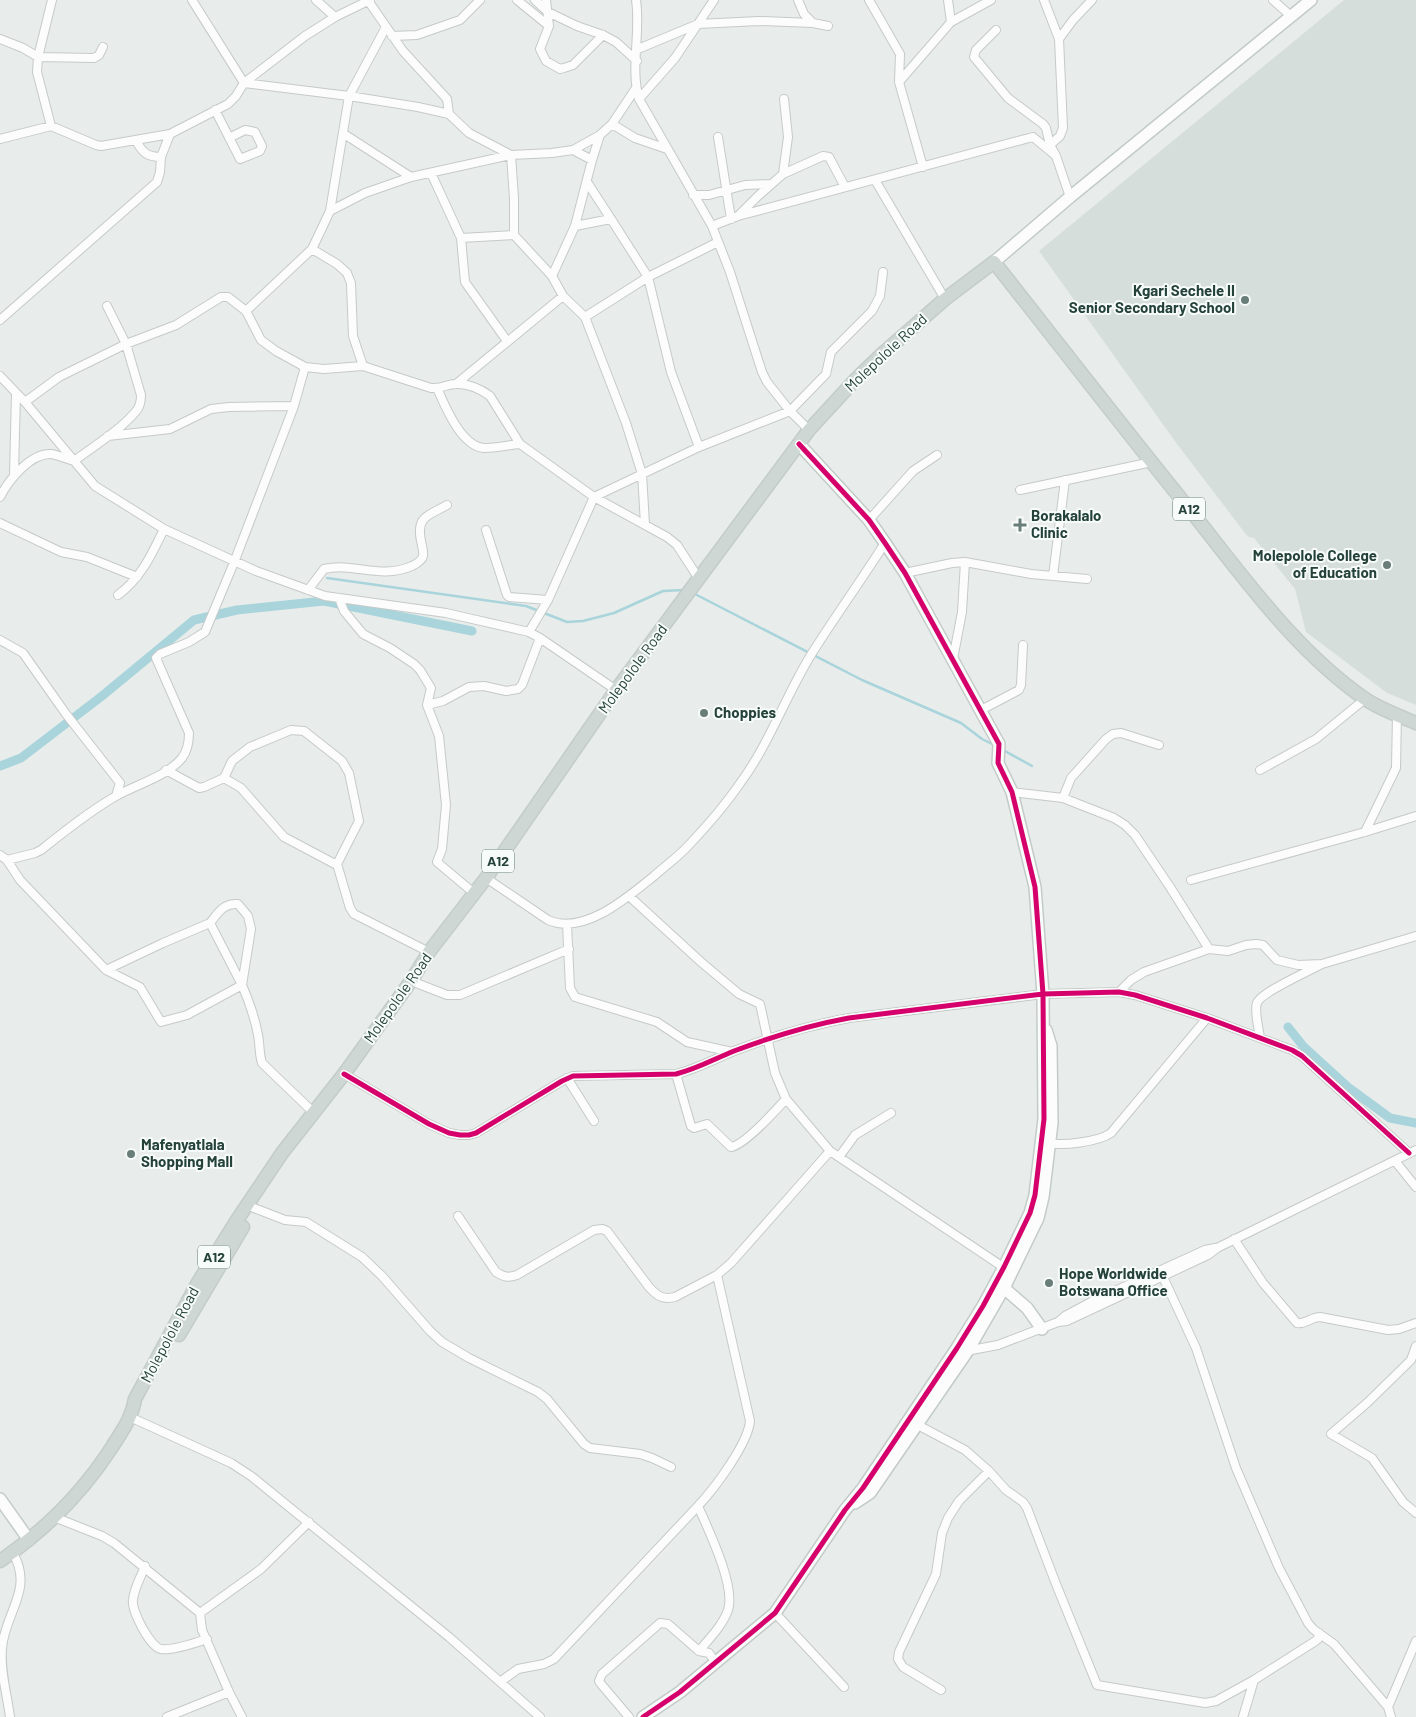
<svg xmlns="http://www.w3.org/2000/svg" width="1416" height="1717" viewBox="0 0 1416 1717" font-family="Barlow,sans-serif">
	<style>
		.built { fill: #d6dedb }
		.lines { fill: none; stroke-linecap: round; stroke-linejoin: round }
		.stream { stroke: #a9d4db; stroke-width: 2.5 }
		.canal { stroke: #a9d4db; stroke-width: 9 }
		.street-casing { stroke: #c5cac8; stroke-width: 10 }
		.secondary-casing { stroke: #c3cbc8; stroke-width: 14 }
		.primary-casing { stroke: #c3ccc9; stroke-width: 15 }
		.street { stroke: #fcfcfc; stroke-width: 8 }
		.secondary { stroke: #fcfcfc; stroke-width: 11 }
		.primary { stroke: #cfd7d5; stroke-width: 12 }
		.cycleway-casing { stroke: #f7fbf9; stroke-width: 8 }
		.cycleway { stroke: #d6006c; stroke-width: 5 }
		.poi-dot { fill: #697e78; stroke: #f7fbf9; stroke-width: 2 }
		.labels { text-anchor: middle; stroke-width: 4; stroke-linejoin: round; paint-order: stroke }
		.shield { fill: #f7fbf9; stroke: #637a73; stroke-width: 1 }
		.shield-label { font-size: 14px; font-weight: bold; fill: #24423a }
		.poi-label { font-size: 15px; font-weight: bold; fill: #24423a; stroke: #f7fbf9; text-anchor: start }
		.street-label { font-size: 15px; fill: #24423a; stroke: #f7fbf9 }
	</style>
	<rect width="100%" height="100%" fill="#e8edeb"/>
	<!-- built -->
	<path class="built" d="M1344 0H1416V705L1387 693 1306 632 1295 589 1254 538 1248 537 1177 444 1039 251Z"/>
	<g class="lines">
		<!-- stream -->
		<path class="stream" d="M327 578 526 606 567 622 583 621 614 613 663 591 684 590
			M693 593 862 680 961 723 982 739 996 746
			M1003 750 1032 766"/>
		<!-- canal -->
		<path class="canal" d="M0 766 21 758 102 696 194 620 237 610 324 601 472 631
			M1288 1027 1303 1046 1349 1088 1390 1118 1416 1123"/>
		<!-- street casing -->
		<g class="street-casing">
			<path id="street" d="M192 0 244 83
				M316 0 335 17
				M517 0 549 26
				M535 0 548 12 577 26 603 35 616 42 637 61
				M546 0 549 26 540 49 546 61 560 69 564 68 573 65 603 35
				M636 0C641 32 630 68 639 99L712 226 730 272 762 372 767 382 790 411 809 430
				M798 0 804 14 813 23
				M869 0 900 54 899 82 923 167
				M948 0 951 22
				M1044 0 1059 39 1063 128 1060 136 1050 145 1056 156 1070 197
				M1273 0 1292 17
				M369 2 403 51 447 99 449 114 469 133 511 155 552 153 573 150 600 135 612 124 636 88
				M996 30 976 50 974 57 1008 98 1043 124 1046 128 1050 145
				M392 36 417 35 460 20 480 0
				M0 39 23 48 38 57 94 58 99 55 103 47
				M1059 39 1073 20 1092 0
				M638 49 698 24 759 21 813 23 828 26
				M899 82 951 22 991 0
				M244 83 349 96 418 107 449 114
				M639 99 675 58 714 0
				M215 110 239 157 240 159 260 151 262 146 255 132 245 130 229 138
				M612 124 635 138 667 149
				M51 126 37 72 38 57 52 0
				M344 134 411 177
				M718 137 731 219
				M0 139 51 126 96 145 101 146 170 134
				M136 140C142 153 148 157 161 157
				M573 150 592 160
				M431 173 461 238 514 235
				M783 174 788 137 784 99
				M875 180 945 299
				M587 182 611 219
				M693 195H709L745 185 771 184
				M330 211 365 193 411 177 511 155 514 198V235L552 276 563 296 585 317 626 423 642 474 645 524
				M738 216 1029 138 1033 137 1056 156
				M575 226 611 219 648 277 671 372 699 447
				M712 226 738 216 758 196 783 174 823 156 829 157 845 187
				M461 238 465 282 507 341
				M312 249 337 264 347 273 351 283 353 336 363 366
				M552 276 575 226 592 160 600 135
				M246 311 312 249 330 211 349 96 386 27
				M585 317 648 277 718 242
				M0 320 157 182 160 172 161 157 170 134 228 104 236 96 244 83 305 36 335 17 370 0
				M0 376 25 402 95 486 164 529 256 571 325 596 446 613 529 632 540 638 616 690
				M456 384 563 296
				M437 388C445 406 461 446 484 448 496 448 508 445 520 444
				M25 402 59 377 126 344 176 325 221 297H228L246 311 261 340 276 351 305 367 324 369 363 366 431 388C441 389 447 384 456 384 467 383 481 389 490 396L520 444 594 497 667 537 677 545 699 579
				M108 436 170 429 211 409 229 407 294 406
				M14 475 16 393
				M1020 490 1152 462
				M0 497C8 481 30 453 51 454 58 455 67 459 74 461 94 446 121 430 137 410 140 406 141 401 141 395L126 344 107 306
				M869 520 913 471 937 455
				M0 523 61 552 87 557 137 577
				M486 530 507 595 509 597 548 600
				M905 573 952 563 965 562 1031 574 1087 579
				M1053 576 1065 480
				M308 590 324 569C355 562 379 580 412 566 416 564 422 561 423 556 424 552 422 546 421 541 416 516 428 516 447 505
				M118 595C141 578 152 554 164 529
				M339 598 344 611 363 634 390 648 414 664 420 670 431 688 427 705 439 736 446 805 442 849 437 862 475 894
				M529 632 548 600 594 497 699 447 790 411 826 374 831 352 872 311 880 296 883 272
				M0 640 23 653 66 714 120 783 116 796
				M953 659 962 612 965 562
				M427 705 443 701 469 687 484 686 506 691 518 689 522 685 540 638
				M981 710 1019 690 1021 685 1023 645
				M166 770 199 788 204 787 224 778 241 788 284 837 335 864H337L350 908 354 914 429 952
				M1260 770 1316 739 1365 699
				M224 778 232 761 250 747 291 730 304 731 342 761 349 773 359 821 337 864
				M1012 792 1063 798 1114 818 1125 825 1135 835 1170 887 1209 949
				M1063 798 1071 778 1106 739 1113 734 1121 733 1159 745
				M1365 832 1396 768 1397 715
				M0 855 7 860 20 880 106 970 140 987 161 1022 187 1015 242 985 251 929 248 916 238 904C223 903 218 913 210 923L242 985C249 1001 255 1019 258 1035 260 1045 259 1054 262 1063L314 1113
				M7 860 35 853 41 850C65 831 90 811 116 796 137 784 166 777 182 758 188 750 189 742 189 733L156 658 160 654 189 642 205 632 235 560 294 406 305 367
				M486 878 548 920C584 936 628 897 654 876 665 866 678 857 688 846 706 827 726 804 741 782 771 741 787 692 814 650 837 614 862 579 885 543
				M1191 880 1365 832 1416 816
				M629 896 701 962 739 994 760 1004 775 1073 786 1099 830 1151 1006 1269
				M567 924 570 988 575 997 657 1022 687 1042 732 1052
				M106 970 163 943 210 923
				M411 981 447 995H460L569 949
				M1119 992 1131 980 1144 972 1209 949 1228 951 1246 945 1256 944 1263 945 1277 960 1298 965 1322 964 1416 936
				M1260 1038C1259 1030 1254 1011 1257 1003 1260 993 1309 971 1320 965
				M344 1074 429 1124 449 1133 460 1135H469L476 1133 562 1081 573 1076 676 1074C697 1069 714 1059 734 1051 771 1037 810 1025 849 1018L1043 994 1119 992 1135 995 1207 1018 1292 1050 1302 1056 1409 1153
				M676 1074 691 1126 694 1128 707 1124 731 1147C745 1145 776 1110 786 1099
				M567 1078 594 1121
				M1047 1143C1063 1146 1098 1142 1111 1133L1207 1018
				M839 1157 855 1135 891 1113
				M1395 1161 1416 1187
				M254 1208 285 1220 306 1222 362 1257 382 1276 430 1331 442 1342 469 1358 538 1392 547 1399 584 1444 590 1448 640 1454 652 1458 671 1467
				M458 1216 496 1272C504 1277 508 1278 517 1275L594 1230 602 1229 607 1231 649 1287C657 1296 663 1300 675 1297L717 1275 731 1263 830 1151
				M1234 1239 1263 1283 1297 1323C1305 1325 1311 1317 1320 1317L1388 1330 1399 1329 1416 1323
				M1163 1277 1196 1348 1236 1468 1279 1568 1308 1623 1313 1629 1334 1644 1388 1707 1391 1717
				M1058 1322 1065 1316 1093 1301 1205 1250 1215 1248
				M1416 1346 1411 1360 1367 1403 1331 1434 1372 1458 1403 1502 1416 1513
				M966 1351 998 1345 1058 1322 1067 1321 1208 1255 1217 1248 1416 1150
				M130 1417 231 1463 251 1476 449 1637 540 1717
				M914 1423 965 1450 989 1471 959 1501 948 1518 942 1533 936 1574 899 1652 898 1659 903 1667 941 1690
				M989 1471 1006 1490 1023 1502 1027 1508 1056 1584 1097 1685 1205 1703 1216 1701 1254 1680
				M54 1517 102 1536 114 1543 200 1613 202 1630 229 1692 242 1717
				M145 1566C141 1577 134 1588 133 1600 131 1610 150 1647 161 1649 172 1651 195 1643 207 1639
				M200 1613 261 1569 309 1522
				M775 1613 844 1687
				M716 1663 709 1653 699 1651C709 1639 723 1625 728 1610 736 1586 708 1529 698 1506 714 1489 748 1444 750 1421L717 1275
				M500 1682 518 1669 544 1664 554 1659 698 1506
				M1388 1707 1416 1641
				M10 1717C7 1694 0 1671 2 1648 5 1612 34 1590 13 1553
				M167 1717 229 1692
				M629 1717 601 1684 599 1681 602 1674 660 1623 668 1624 699 1651
				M1243 1717 1254 1680 1314 1642 1318 1639 1319 1633"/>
		</g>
		<!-- secondary casing -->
		<g class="secondary-casing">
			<path id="secondary" d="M994 262 1070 197 1311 0
				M1004 1288 1027 1308 1042 1329
				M0 1499 29 1540
				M855 1503 870 1493 967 1352 1004 1288 1038 1218 1043 1197 1052 1123 1051 1046 1046 1030
				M643 1717 680 1692 775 1613 845 1510 863 1488 957 1348 983 1306 1004 1267 1030 1213 1035 1195 1044 1119 1043 994 1035 887 1012 792 998 763 999 744 905 573 885 543 869 520 799 444"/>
		</g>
		<!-- primary casing -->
		<g class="primary-casing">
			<path id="primary" d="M179 1335 243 1227
				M0 1561C44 1531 83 1492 112 1447 122 1431 132 1418 135 1399L197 1284 237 1220 282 1153 344 1074 411 981 429 952 486 878 616 690 809 430 855 380 881 355 945 299 994 262C1058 343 1121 425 1186 505 1241 573 1292 648 1365 699 1380 709 1399 716 1416 723"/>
		</g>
		<!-- street -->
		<use href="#street" class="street"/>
		<!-- secondary -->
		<use href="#secondary" class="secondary"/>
		<!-- primary -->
		<use href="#primary" class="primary"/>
		<!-- cycleway casing -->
		<g class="cycleway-casing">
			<path id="cycleway" d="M344 1074 429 1124 449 1133 460 1135H469L476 1133 562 1081 573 1076 676 1074C697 1069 714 1059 734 1051 771 1037 810 1025 849 1018L1043 994 1119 992 1135 995 1207 1018 1292 1050 1302 1056 1409 1153
				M643 1717 680 1692 775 1613 845 1510 863 1488 957 1348 983 1306 1004 1267 1030 1213 1035 1195 1044 1119 1043 994 1035 887 1012 792 998 763 999 744 905 573 885 543 869 520 799 444"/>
		</g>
		<!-- cycleway -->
		<use href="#cycleway" class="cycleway"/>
	</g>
	<!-- markers -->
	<g class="poi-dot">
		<circle cx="1245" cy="300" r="5"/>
		<path d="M1017.5 517.5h5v5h5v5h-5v5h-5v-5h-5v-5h5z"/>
		<circle cx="1387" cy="565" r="5"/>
		<circle cx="704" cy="713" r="5"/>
		<circle cx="131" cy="1154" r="5"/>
		<circle cx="1049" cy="1283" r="5"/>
	</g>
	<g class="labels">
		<!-- shield labels -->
		<g class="shield">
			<rect x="1173" y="497.5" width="32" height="23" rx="4"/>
			<rect x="482" y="849.5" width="32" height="23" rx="4"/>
			<rect x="198" y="1245.5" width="32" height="23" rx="4"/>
		</g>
		<g class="shield-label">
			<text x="1189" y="514">A12</text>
			<text x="498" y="866">A12</text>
			<text x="214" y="1262">A12</text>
		</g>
		<!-- poi labels -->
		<g class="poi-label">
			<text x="1235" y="296" text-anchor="end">Kgari Sechele II<tspan x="1235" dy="17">Senior Secondary School</tspan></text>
			<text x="1031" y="521">Borakalalo<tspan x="1031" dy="17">Clinic</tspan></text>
			<text x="1377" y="561" text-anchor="end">Molepolole College<tspan x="1377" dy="17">of Education</tspan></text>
			<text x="714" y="718">Choppies</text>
			<text x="141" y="1150">Mafenyatlala<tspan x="141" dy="17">Shopping Mall</tspan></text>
			<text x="1059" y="1279">Hope Worldwide<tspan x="1059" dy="17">Botswana Office</tspan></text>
		</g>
		<!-- street labels -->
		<g class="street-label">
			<text transform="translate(886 353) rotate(-43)" y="5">Molepolole Road</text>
			<text transform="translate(633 669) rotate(-54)" y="5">Molepolole Road</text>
			<text transform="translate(398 998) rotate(-55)" y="5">Molepolole Road</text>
			<text transform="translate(170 1335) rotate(-62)" y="5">Molepolole Road</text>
		</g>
	</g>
</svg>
